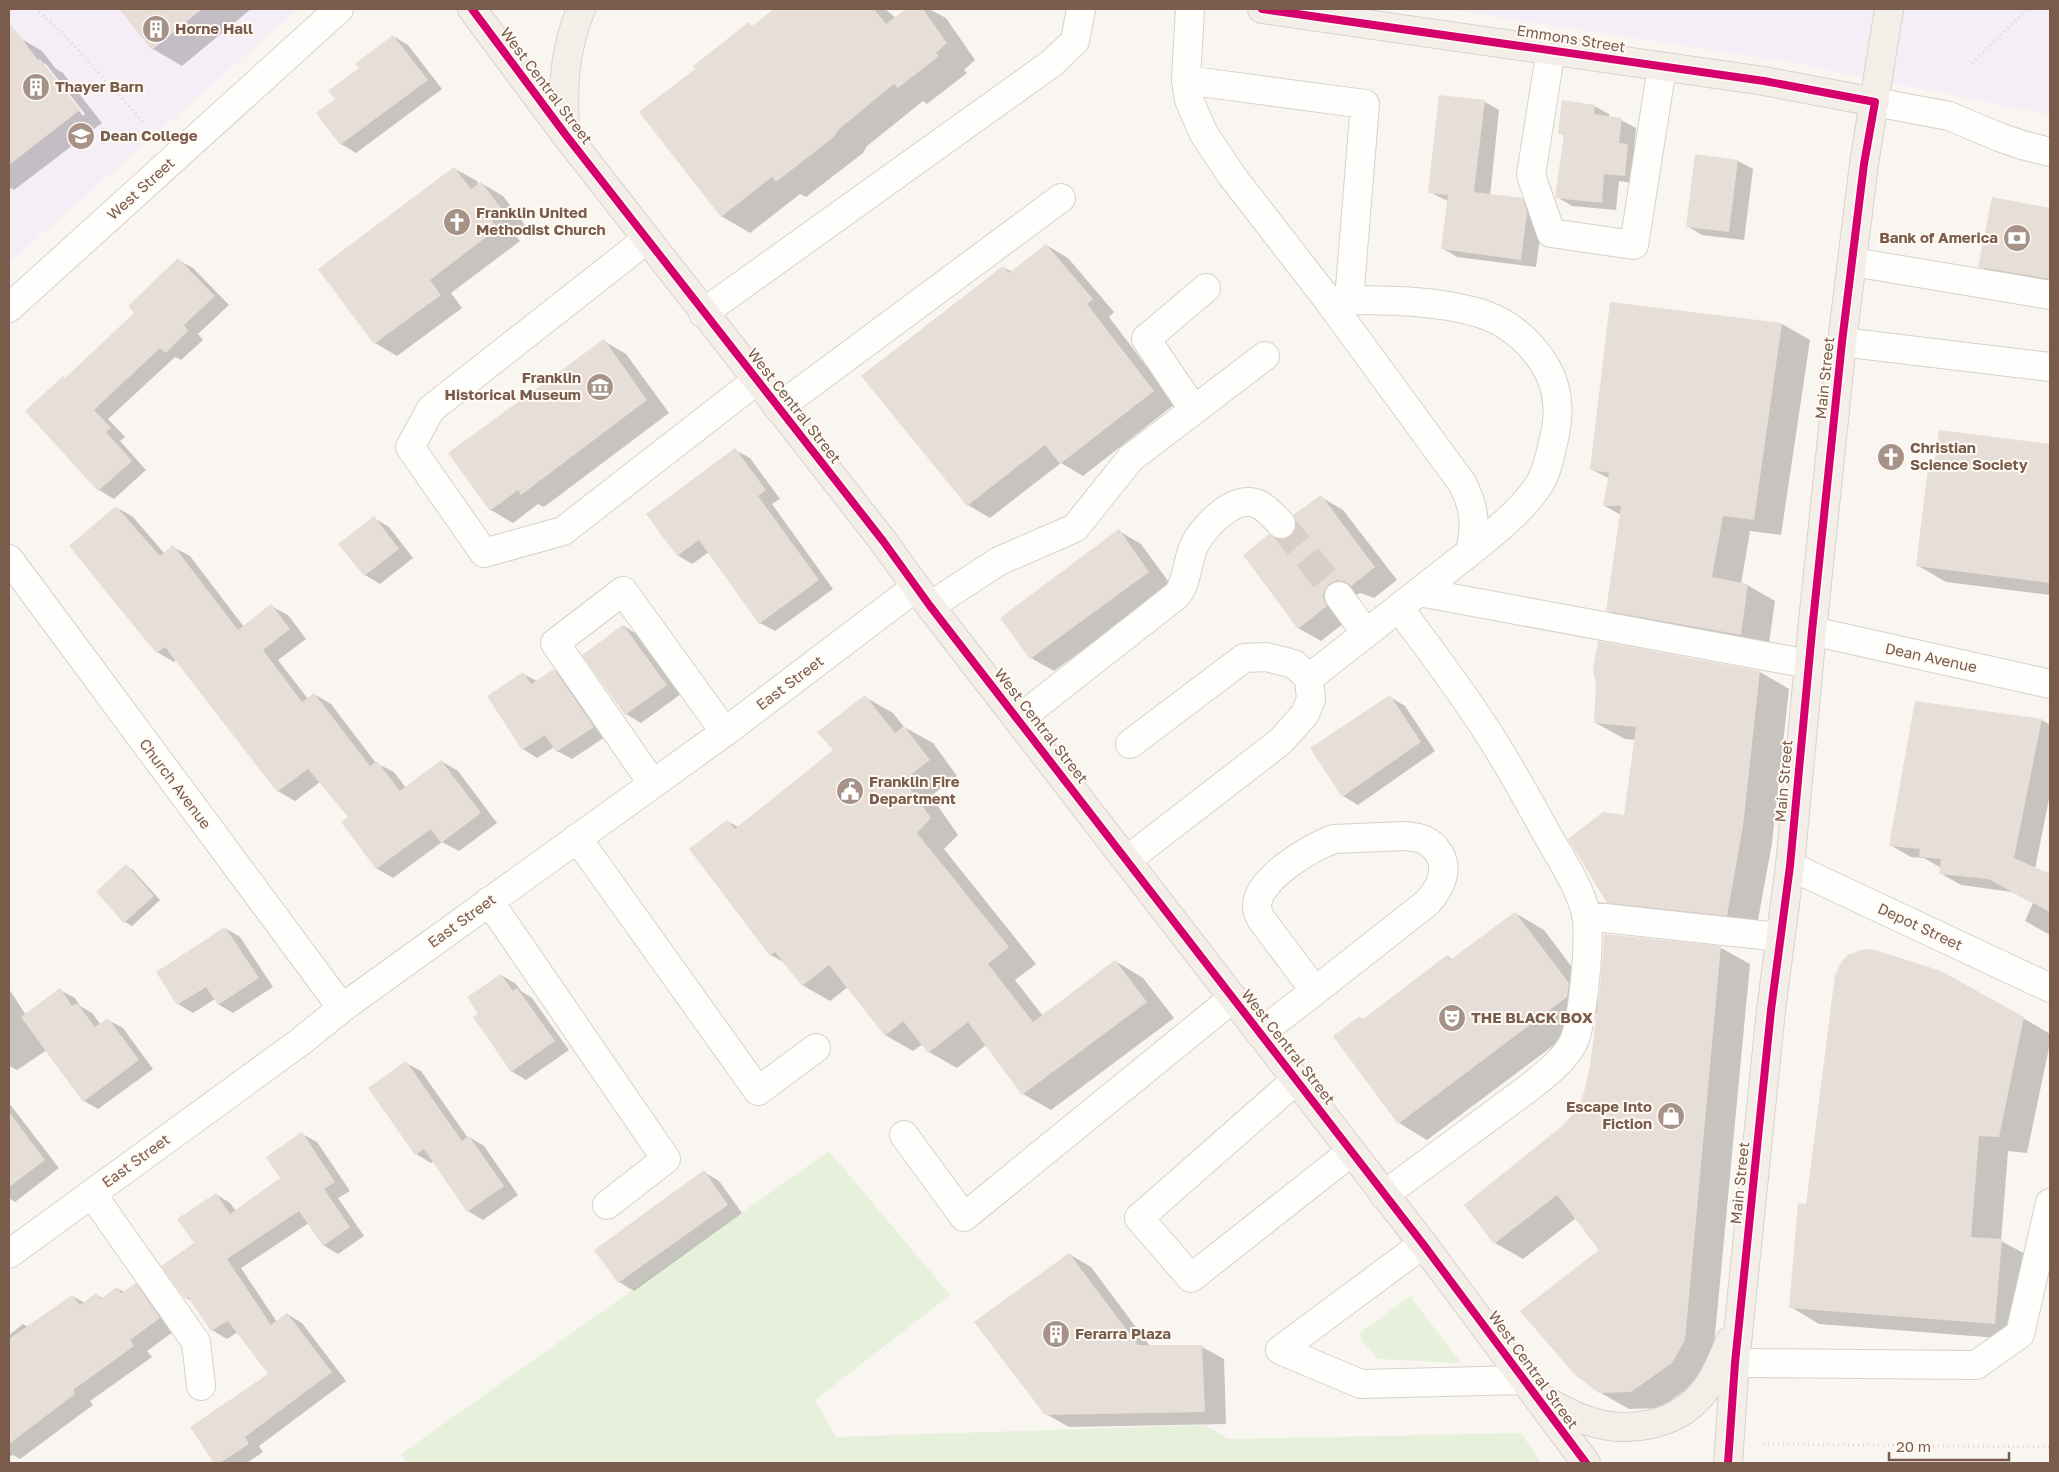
<svg xmlns="http://www.w3.org/2000/svg" width="2059" height="1472" viewBox="0 0 2059 1472" font-family="'Golos Text',sans-serif">
	<style>
		.education { fill: #f6eef6 }
		.green { fill: #e7f0db }
		.shadow { fill: #0003; fill-rule: evenodd }
		.building { fill: #e6ded7 }
		.lines { fill: none; stroke-linecap: round; stroke-linejoin: round }
		.minor-tunnel { stroke: #d9cfc7; stroke-width: 28; stroke-dasharray: 28 14; stroke-linecap: butt }
		.minor-casing { stroke: #d7d1cb; stroke-width: 30 }
		.major-casing { stroke: #dad1cc; stroke-width: 30 }
		.path { stroke: #dcd5d0; stroke-width: 3; stroke-dasharray: 1 4; stroke-linecap: butt }
		.minor { stroke: #fefefd; stroke-width: 28 }
		.major { stroke: #f3eee8; stroke-width: 28 }
		.cycleway-casing { stroke: #fffaf3; stroke-width: 11 }
		.cycleway { stroke: #d6006c; stroke-width: 8 }
		.labels { text-anchor: middle; stroke-width: 4; stroke-linejoin: round; paint-order: stroke }
		.poi-label { font-size: 15px; font-weight: bold; fill: #7a5c4d; stroke: #fffaf3; text-anchor: start }
		.street-label { font-size: 15px; fill: #7a5c4d; stroke: #fffaf3 }
	</style>
	<rect width="100%" height="100%" fill="#f9f5f0"/>
	<!-- education -->
	<path class="education" d="M9 9H298L9 263Z
		M1445 9H2050V115L1794 63Z"/>
	<!-- green -->
	<path class="green" d="M829 1151 950 1295 815 1400 836 1437 1205 1425 1228 1439 1521 1433 1541 1463H407L401 1454Z
		M1410 1296 1461 1363 1378 1359 1363 1343 1360 1333Z"/>
	<!-- shadow -->
	<path class="shadow" d="M120 9H251L182 66 153 49Z
		M776 9H842L845 12 848 9H885L896 18 908 9H929L946 18 975 60 964 70 967 73 927 104 923 101 867 146 863 153 806 197 800 194 750 233 721 216 697 69 749 24 753 26Z
		M393 36 408 45 442 89 356 153 341 144 318 113 337 99 361 68Z
		M20 38 42 51 56 69 63 73 102 123 14 190 9 187V46ZM42 63 46 64 85 114 83 116Z
		M1485 102 1499 110 1490 196 1522 200 1537 208 1542 222 1536 267 1457 257 1442 248 1448 201 1429 192Z
		M1594 106 1609 114V118L1621 120 1636 128 1634 149 1643 154 1639 184 1619 181 1616 210 1572 206 1557 197 1565 136 1559 133Z
		M1738 161 1753 169 1744 240 1702 235 1687 226Z
		M455 169 477 181 479 185 481 183 503 196 525 225 514 234 520 241 451 293 462 308 397 356 375 343 320 270Z
		M1993 198 2050 209V287L2002 279 1980 266Z
		M1046 245 1068 258 1114 312 1109 317 1175 404 1083 476 1061 463 990 518 968 505 1003 267 1012 272Z
		M178 260 193 268 229 305 198 334 203 340 181 360 175 357 108 419 125 437 120 441 146 470 114 499 99 490 27 411 66 379 136 313Z
		M1611 303 1782 324 1810 340 1781 535 1750 531 1741 584 1747 585 1775 601 1768 650 1635 626 1607 610 1621 515 1605 506 1610 479 1591 469Z
		M604 341 626 354 669 413 544 507 538 504 513 523 491 510Z
		M1940 431 2050 445V595L1946 582 1917 565 1936 469Z
		M735 450 750 458 780 499 772 504 833 589 775 631 760 623 709 552 692 564 677 555Z
		M1321 497 1343 510 1397 580 1374 598 1361 593 1352 596 1349 619 1321 641 1298 628 1277 540H1286L1292 536Z
		M116 507 133 517 165 554 173 547 190 556 244 627 271 606 288 615 306 639 278 660 308 699 314 694 331 704 376 763 394 772 406 788 441 761 458 771 497 823 459 851 442 842 393 878 376 868 349 817 320 782 295 801 278 791 176 660 174 662 157 652Z
		M374 518 389 527 413 558 380 584 365 575Z
		M1119 531 1141 544 1171 585 1054 671 1031 658 1002 618Z
		M624 626 638 635 681 694 641 723 626 714 584 655Z
		M554 670 569 679 608 735 572 759 557 751 554 747 537 758 523 749V674L537 681Z
		M1760 672 1789 689 1772 843 1756 931 1637 918 1608 902 1626 816 1636 740 1625 739 1596 723 1598 684Z
		M865 697 893 713 904 727 933 743 957 776 931 796 958 835 944 849 1036 964 1015 980 1043 1016 1115 961 1143 978 1174 1018 1051 1110 1023 1094 986 1045 957 1068 929 1052 923 1044 913 1051 885 1035 848 987 830 1001 802 985 785 963 771 955 727 821 738 827 835 750Z
		M1390 697 1405 706 1435 751 1358 805 1343 796Z
		M2042 720 2050 725V794L2035 869 2050 876V935L2025 921 2033 903 2012 892 1961 885 1940 873 1941 868 1924 858 1911 857 1890 845Z
		M126 866 133 870 160 900 132 926 125 922Z
		M1515 913 1544 930 1599 1003 1605 935 1721 948 1750 964 1713 1356 1701 1379 1660 1408 1629 1409 1599 1392 1601 1250 1576 1218 1523 1259 1495 1243 1583 1101 1591 1066 1598 1012 1427 1140 1399 1123 1360 1018 1364 1020 1448 956 1453 960Z
		M225 928 240 937 273 987 233 1013 218 1004 215 999 193 1013 178 1004Z
		M501 975 516 984 521 991 532 998 569 1050 526 1080 511 1071 480 1014Z
		M9 989 26 1015 60 990 75 998 80 1006 92 1013 101 1025 108 1020 123 1028 153 1069 98 1109 84 1101 47 1050 17 1070 9 1066Z
		M2023 1018 2050 1034V1043L2027 1153 2008 1151 2001 1241 2031 1257 2024 1340 1819 1324 1791 1307 1807 1206Z
		M406 1063 421 1071 468 1138 469 1137 484 1146 518 1195 483 1220 468 1211 434 1161 431 1163 416 1154Z
		M9 1103 59 1168 15 1202 9 1198Z
		M302 1134 317 1142 350 1191 338 1198 364 1236 338 1254 323 1245 309 1223 241 1268 277 1322 287 1314 302 1323 346 1381 259 1446 263 1452 247 1463H216L192 1428 270 1375 238 1332 227 1339 212 1330 193 1302 186 1298 196 1244 216 1194 230 1203 236 1211 282 1178Z
		M704 1172 719 1181 742 1213 634 1291 619 1282 596 1251Z
		M1069 1254 1091 1267 1150 1346 1202 1347 1224 1359 1226 1424 1069 1427 1046 1414Z
		M136 1285 154 1295 177 1329 147 1351 152 1357 90 1401 93 1405 20 1459 13 1455 9 1457V1335L23 1324 28 1327 72 1296 85 1303 96 1295 103 1298 117 1288 124 1292Z"/>
	<!-- building -->
	<path class="building" d="M119 9H202L152 50Z
		M774 9H874L886 24 906 9H923L947 43 936 53 939 56 898 88 894 84 838 130 834 137 776 182 772 177 721 217 639 112 695 69 693 66 749 22 752 26Z
		M9 22 38 60 40 59 80 110 9 165Z
		M393 35 428 80 340 145 316 113 335 99 328 91 359 68 355 64Z
		M1439 95 1485 100 1474 192 1523 198 1527 212 1521 260 1441 249 1448 195 1428 193Z
		M1562 100 1595 105 1594 114 1622 118 1619 143 1628 144 1625 176 1604 174 1602 203 1555 198 1564 134H1558Z
		M1695 154 1738 160 1729 232 1686 227Z
		M454 167 471 189 481 182 504 212 492 221 498 228 430 280 441 295 374 344 318 269Z
		M1992 197 2050 208V279L1978 267Z
		M1046 244 1093 299 1087 304 1154 391 1060 464 1045 445 967 506 861 376 1003 266 1009 273Z
		M178 258 215 296 184 325 188 331 166 353 160 348 94 410 111 428 106 432 132 461 98 491 25 411 63 376 65 378 134 313 128 306Z
		M1610 302 1782 323 1754 520 1723 516 1712 577 1748 584 1741 635 1606 611 1621 506H1603L1609 473 1590 470Z
		M604 339 647 400 521 495 518 490 490 511 448 453Z
		M1939 430 2050 444V583L1916 566 1928 468H1934Z
		M735 448 766 490 758 496 819 580 759 624 699 540 677 556 646 514Z
		M1321 495 1375 567 1351 586 1346 582 1338 580 1329 584 1325 589 1323 597 1327 606 1298 629 1243 555 1269 534 1277 539H1285L1292 536 1296 528V521L1293 515Z
		M116 506 160 556 173 545 238 630 271 604 290 629 263 650 302 702 314 693 370 766 377 761 400 791 441 760 481 813 441 843 431 829 376 869 341 822 348 817 308 769 277 792 165 647 156 653 69 546Z
		M374 516 399 549 364 576 338 544Z
		M1119 529 1149 572 1030 659 1000 618Z
		M623 625 667 685 625 715 582 655Z
		M1598 641 1760 671 1743 826 1727 916 1607 903 1568 839 1603 812 1624 815 1636 727 1594 723 1596 684 1593 670Z
		M554 669 594 727 556 752 545 735 522 750 487 696 523 672 531 684Z
		M865 695 895 733 904 726 930 760 904 780 931 818 917 833 1009 947 988 964 1033 1022 1115 960 1147 1002 1022 1095 968 1022 928 1053 903 1021 885 1036 829 965 802 986 775 952 770 956 689 849 727 820 735 829 833 750 817 732Z
		M1390 695 1421 742 1342 797 1310 748Z
		M1915 701 2042 719 2014 858 2050 874V912L1988 879 1939 874 1941 859 1919 857 1920 849 1889 846Z
		M126 864 154 896 124 923 96 892Z
		M1515 912 1569 983 1567 997 1398 1124 1333 1036 1360 1016 1362 1020 1447 955 1450 960Z
		M225 927 259 978 218 1005 206 987 177 1005 156 972Z
		M1604 934 1721 946 1685 1340 1672 1363 1631 1392 1599 1393 1575 1375 1520 1311 1599 1250 1557 1195 1494 1244 1464 1205 1562 1126 1578 1109 1584 1092 1590 1066 1601 979Z
		M1864 949 1875 950 1941 971 2024 1017 1999 1137 1979 1136 1971 1237 2002 1239 1995 1324 1789 1308 1798 1203 1806 1204 1835 975 1842 961 1848 955Z
		M501 974 513 991 517 988 555 1041 511 1072 473 1017 478 1014 467 997Z
		M60 988 72 1006 77 1003 95 1027 108 1018 139 1060 83 1102 21 1017Z
		M406 1061 462 1141 469 1136 504 1186 467 1212 424 1149 415 1155 368 1088Z
		M9 1112 45 1160 9 1187Z
		M302 1132 335 1182 324 1189 350 1227 323 1246 299 1211 227 1259 271 1325 287 1313 332 1372 245 1437 249 1444 220 1463H214L190 1427 268 1374 228 1321 211 1331 188 1297 185 1299 161 1266 194 1243 177 1219 216 1193 230 1214 280 1178 266 1157Z
		M704 1170 728 1205 618 1283 594 1250Z
		M1069 1253 1138 1345H1202L1205 1412 1045 1415 974 1322Z
		M136 1283 160 1318 130 1340 134 1346 73 1390 75 1394 9 1444V1339L72 1295 80 1305 96 1293 101 1299 117 1287 121 1293Z"/>
	<g class="lines">
		<!-- minor-tunnel -->
		<path class="minor-tunnel" d="M1281 524 1339 596"/>
		<!-- minor casing -->
		<g class="minor-casing">
			<path id="minor" d="M1551 49 1531 175 1551 233 1634 245 1662 67
				M1186 80 1365 104 1349 300
				M1875 102 1949 116 1999 137 2022 145 2050 152
				M646 240 431 409 410 447 484 553 563 531 757 380
				M1853 262 2050 295
				M1328 300C1378 300 1431 299 1479 313 1517 324 1554 362 1557 402 1559 417 1556 432 1552 447 1549 460 1546 475 1538 486 1521 512 1494 532 1470 552
				M9 308 339 9
				M703 313 1052 63 1075 41 1081 9
				M1842 342 2050 367
				M778 408 1061 198
				M1194 410 1146 339 1206 288
				M9 559 342 1008
				M1419 592 1809 664
				M1339 596 1366 633
				M930 606 999 561 1075 528 1131 458 1265 356
				M1812 631 2050 684
				M1019 719 1177 595C1187 582 1187 564 1193 548 1201 529 1234 493 1258 504 1267 508 1274 517 1281 524
				M1130 744 1244 658 1266 657 1294 664 1309 678
				M653 784 555 643 623 591 725 732
				M1406 836C1411 837 1417 837 1422 839 1427 840 1431 844 1435 848 1451 866 1442 886 1428 902L1315 991 1261 919C1260 916 1257 911 1257 908 1255 880 1311 847 1334 839Z
				M577 838 758 1091 816 1048
				M1127 860 1281 741 1305 714 1311 699 1309 678 1470 552C1476 524 1475 508 1462 483L1328 300 1232 176 1204 134 1189 100 1186 80 1190 9
				M1790 866 2050 988
				M489 901 666 1159 607 1205
				M1586 916 1780 937
				M1260 1033 1315 991
				M1296 1080 1139 1218 1191 1278 1351 1152
				M904 1135 964 1217 1233 998
				M92 1194 196 1342 201 1386
				M1384 1195 1530 1087C1546 1074 1565 1060 1574 1041 1583 1019 1591 936 1586 913 1578 883 1559 856 1544 829 1525 794 1505 758 1483 725 1457 685 1428 647 1399 608
				M1423 1244 1280 1350 1361 1384 1523 1380
				M9 1254 300 1042 342 1008 725 732 916 587
				M1735 1363 1976 1365 2020 1334 2050 1203"/>
		</g>
		<!-- major casing -->
		<g class="major-casing">
			<path id="major" d="M472 9 565 134 883 541 930 606 1423 1244 1586 1463
				M1262 9 1764 81 1875 102
				M565 134C563 87 563 54 581 9
				M1541 1398C1556 1406 1572 1416 1589 1421 1626 1434 1675 1426 1701 1395 1715 1379 1722 1360 1730 1341
				M1728 1463 1735 1363 1771 1010 1790 866 1812 631 1842 342 1864 164 1889 9"/>
		</g>
		<!-- path -->
		<path class="path" d="M35 9 61 31 143 122
			M1972 63 2027 9
			M1763 1444 2050 1447"/>
		<!-- minor -->
		<use href="#minor" class="minor"/>
		<!-- major -->
		<use href="#major" class="major"/>
		<!-- cycleway casing -->
		<g class="cycleway-casing">
			<path id="cycleway" d="M472 9 565 134 883 541 930 606 1423 1244 1586 1463
				M1262 9 1764 81 1875 102 1864 164 1842 342 1812 631 1790 866 1771 1010 1735 1363 1728 1463"/>
		</g>
		<!-- cycleway -->
		<use href="#cycleway" class="cycleway"/>
	</g>
	<!-- icons -->
	<defs>
		<g id="building-disc" transform="scale(1.4375)"><circle r="9.5" fill="#a69286" stroke="#fffaf3"/><path d="M-4-6H4V6H1V3H-1V6H-4ZM-2.5-4.3h1.7v1.8h-1.7ZM.8-4.3h1.7v1.8H.8ZM-2.5-1h1.7V.8h-1.7ZM.8-1h1.7V.8H.8Z" fill="#fff"/></g>
		<g id="university-disc" transform="scale(1.4375)"><circle r="9.5" fill="#a69286" stroke="#fffaf3"/><path d="M0-5L7-2L0 1L-7-2ZM-4 1L0 2.5L4 1V4Q0 6-4 4Z" fill="#fff"/></g>
		<g id="church-disc" transform="scale(1.4375)"><circle r="9.5" fill="#a69286" stroke="#fffaf3"/><path d="M-1.2-6h2.4v3.5h3.3v2.4h-3.3V6h-2.4V-.1h-3.3v-2.4h3.3Z" fill="#fff"/></g>
		<g id="bank-disc" transform="scale(1.4375)"><circle r="9.5" fill="#a69286" stroke="#fffaf3"/><path d="M-6-4H6V4H-6ZM0-2.3a2.3 2.3 0 1 0 0 4.6a2.3 2.3 0 1 0 0-4.6Z" fill="#fff"/></g>
		<g id="museum-disc" transform="scale(1.4375)"><circle r="9.5" fill="#a69286" stroke="#fffaf3"/><path d="M0-6L6-3V-2H-6V-3ZM-5-1h2V3h-2ZM-1-1h2V3h-2ZM3-1h2V3H3ZM-6 4H6V6H-6Z" fill="#fff"/></g>
		<g id="civic-disc" transform="scale(1.4375)"><circle r="9.5" fill="#a69286" stroke="#fffaf3"/><path d="M-.6-6.5H3V-4.5H.6V-3L4-1V1h2V6H-6V1h2V-1L-.6-3ZM-1.2 2.5V6h2.4V2.5Z" fill="#fff"/></g>
		<g id="theatre-disc" transform="scale(1.4375)"><circle r="9.5" fill="#a69286" stroke="#fffaf3"/><path d="M-5-5.5Q0-4 5-5.5V0Q5 5 0 6Q-5 5-5 0ZM-3.3-2.5H-1v1.5H-3.3ZM1-2.5H3.3v1.5H1ZM-2.8 1Q0 5.5 2.8 1Z" fill="#fff"/></g>
		<g id="shop-disc" transform="scale(1.4375)"><circle r="9.5" fill="#a69286" stroke="#fffaf3"/><path d="M-5-2.5h2.3a2.7 3.5 0 0 1 5.4 0H5L5.5 6h-11ZM-1.5-2.5h3a1.5 2.3 0 0 0-3 0Z" fill="#fff"/></g>
	</defs>
	<g fill-rule="evenodd">
		<use href="#building-disc" x="156" y="29"/>
		<use href="#building-disc" x="36" y="87"/>
		<use href="#university-disc" x="81" y="136"/>
		<use href="#church-disc" x="457" y="222"/>
		<use href="#bank-disc" x="2017" y="238"/>
		<use href="#museum-disc" x="600" y="387"/>
		<use href="#church-disc" x="1891" y="457"/>
		<use href="#civic-disc" x="850" y="791"/>
		<use href="#theatre-disc" x="1452" y="1018"/>
		<use href="#shop-disc" x="1671" y="1116"/>
		<use href="#building-disc" x="1056" y="1334"/>
	</g>
	<g class="labels">
		<!-- poi labels -->
		<g class="poi-label">
			<text x="175" y="34">Horne Hall</text>
			<text x="55" y="92">Thayer Barn</text>
			<text x="100" y="141">Dean College</text>
			<text x="476" y="218">Franklin United<tspan x="476" dy="17">Methodist Church</tspan></text>
			<text x="1998" y="243" text-anchor="end">Bank of America</text>
			<text x="581" y="383" text-anchor="end">Franklin<tspan x="581" dy="17">Historical Museum</tspan></text>
			<text x="1910" y="453">Christian<tspan x="1910" dy="17">Science Society</tspan></text>
			<text x="869" y="787">Franklin Fire<tspan x="869" dy="17">Department</tspan></text>
			<text x="1471" y="1023">THE BLACK BOX</text>
			<text x="1652" y="1112" text-anchor="end">Escape Into<tspan x="1652" dy="17">Fiction</tspan></text>
			<text x="1075" y="1339">Ferarra Plaza</text>
		</g>
		<!-- street labels -->
		<g class="street-label">
			<text transform="translate(1571 39) rotate(9)" y="5">Emmons Street</text>
			<text transform="translate(546 86) rotate(53)" y="5">West Central Street</text>
			<text transform="translate(141 189) rotate(-42)" y="5">West Street</text>
			<text transform="translate(1825 378) rotate(-84)" y="5">Main Street</text>
			<text transform="translate(794 406) rotate(52)" y="5">West Central Street</text>
			<text transform="translate(1931 658) rotate(12)" y="5">Dean Avenue</text>
			<text transform="translate(790 683) rotate(-37)" y="5">East Street</text>
			<text transform="translate(1041 726) rotate(52)" y="5">West Central Street</text>
			<text transform="translate(1784 781) rotate(-85)" y="5">Main Street</text>
			<text transform="translate(175 784) rotate(53)" y="5">Church Avenue</text>
			<text transform="translate(462 921) rotate(-36)" y="5">East Street</text>
			<text transform="translate(1920 927) rotate(25)" y="5">Depot Street</text>
			<text transform="translate(1288 1047) rotate(52)" y="5">West Central Street</text>
			<text transform="translate(136 1161) rotate(-36)" y="5">East Street</text>
			<text transform="translate(1740 1183) rotate(-84)" y="5">Main Street</text>
			<text transform="translate(1533 1370) rotate(54)" y="5">West Central Street</text>
		</g>
	</g>
	<!-- border -->
	<rect width="2059" height="1472" fill="none" stroke="#7a5c4d" stroke-width="20"/>
	<!-- scale -->
	<path d="M1889 1452v8h120v-8" fill="none" stroke="#7a5c4d" stroke-width="2.5"/>
	<text x="1896" y="1452" font-size="15" fill="#7a5c4d" stroke="#fffaf3" stroke-width="4" paint-order="stroke">20 m</text>
</svg>
